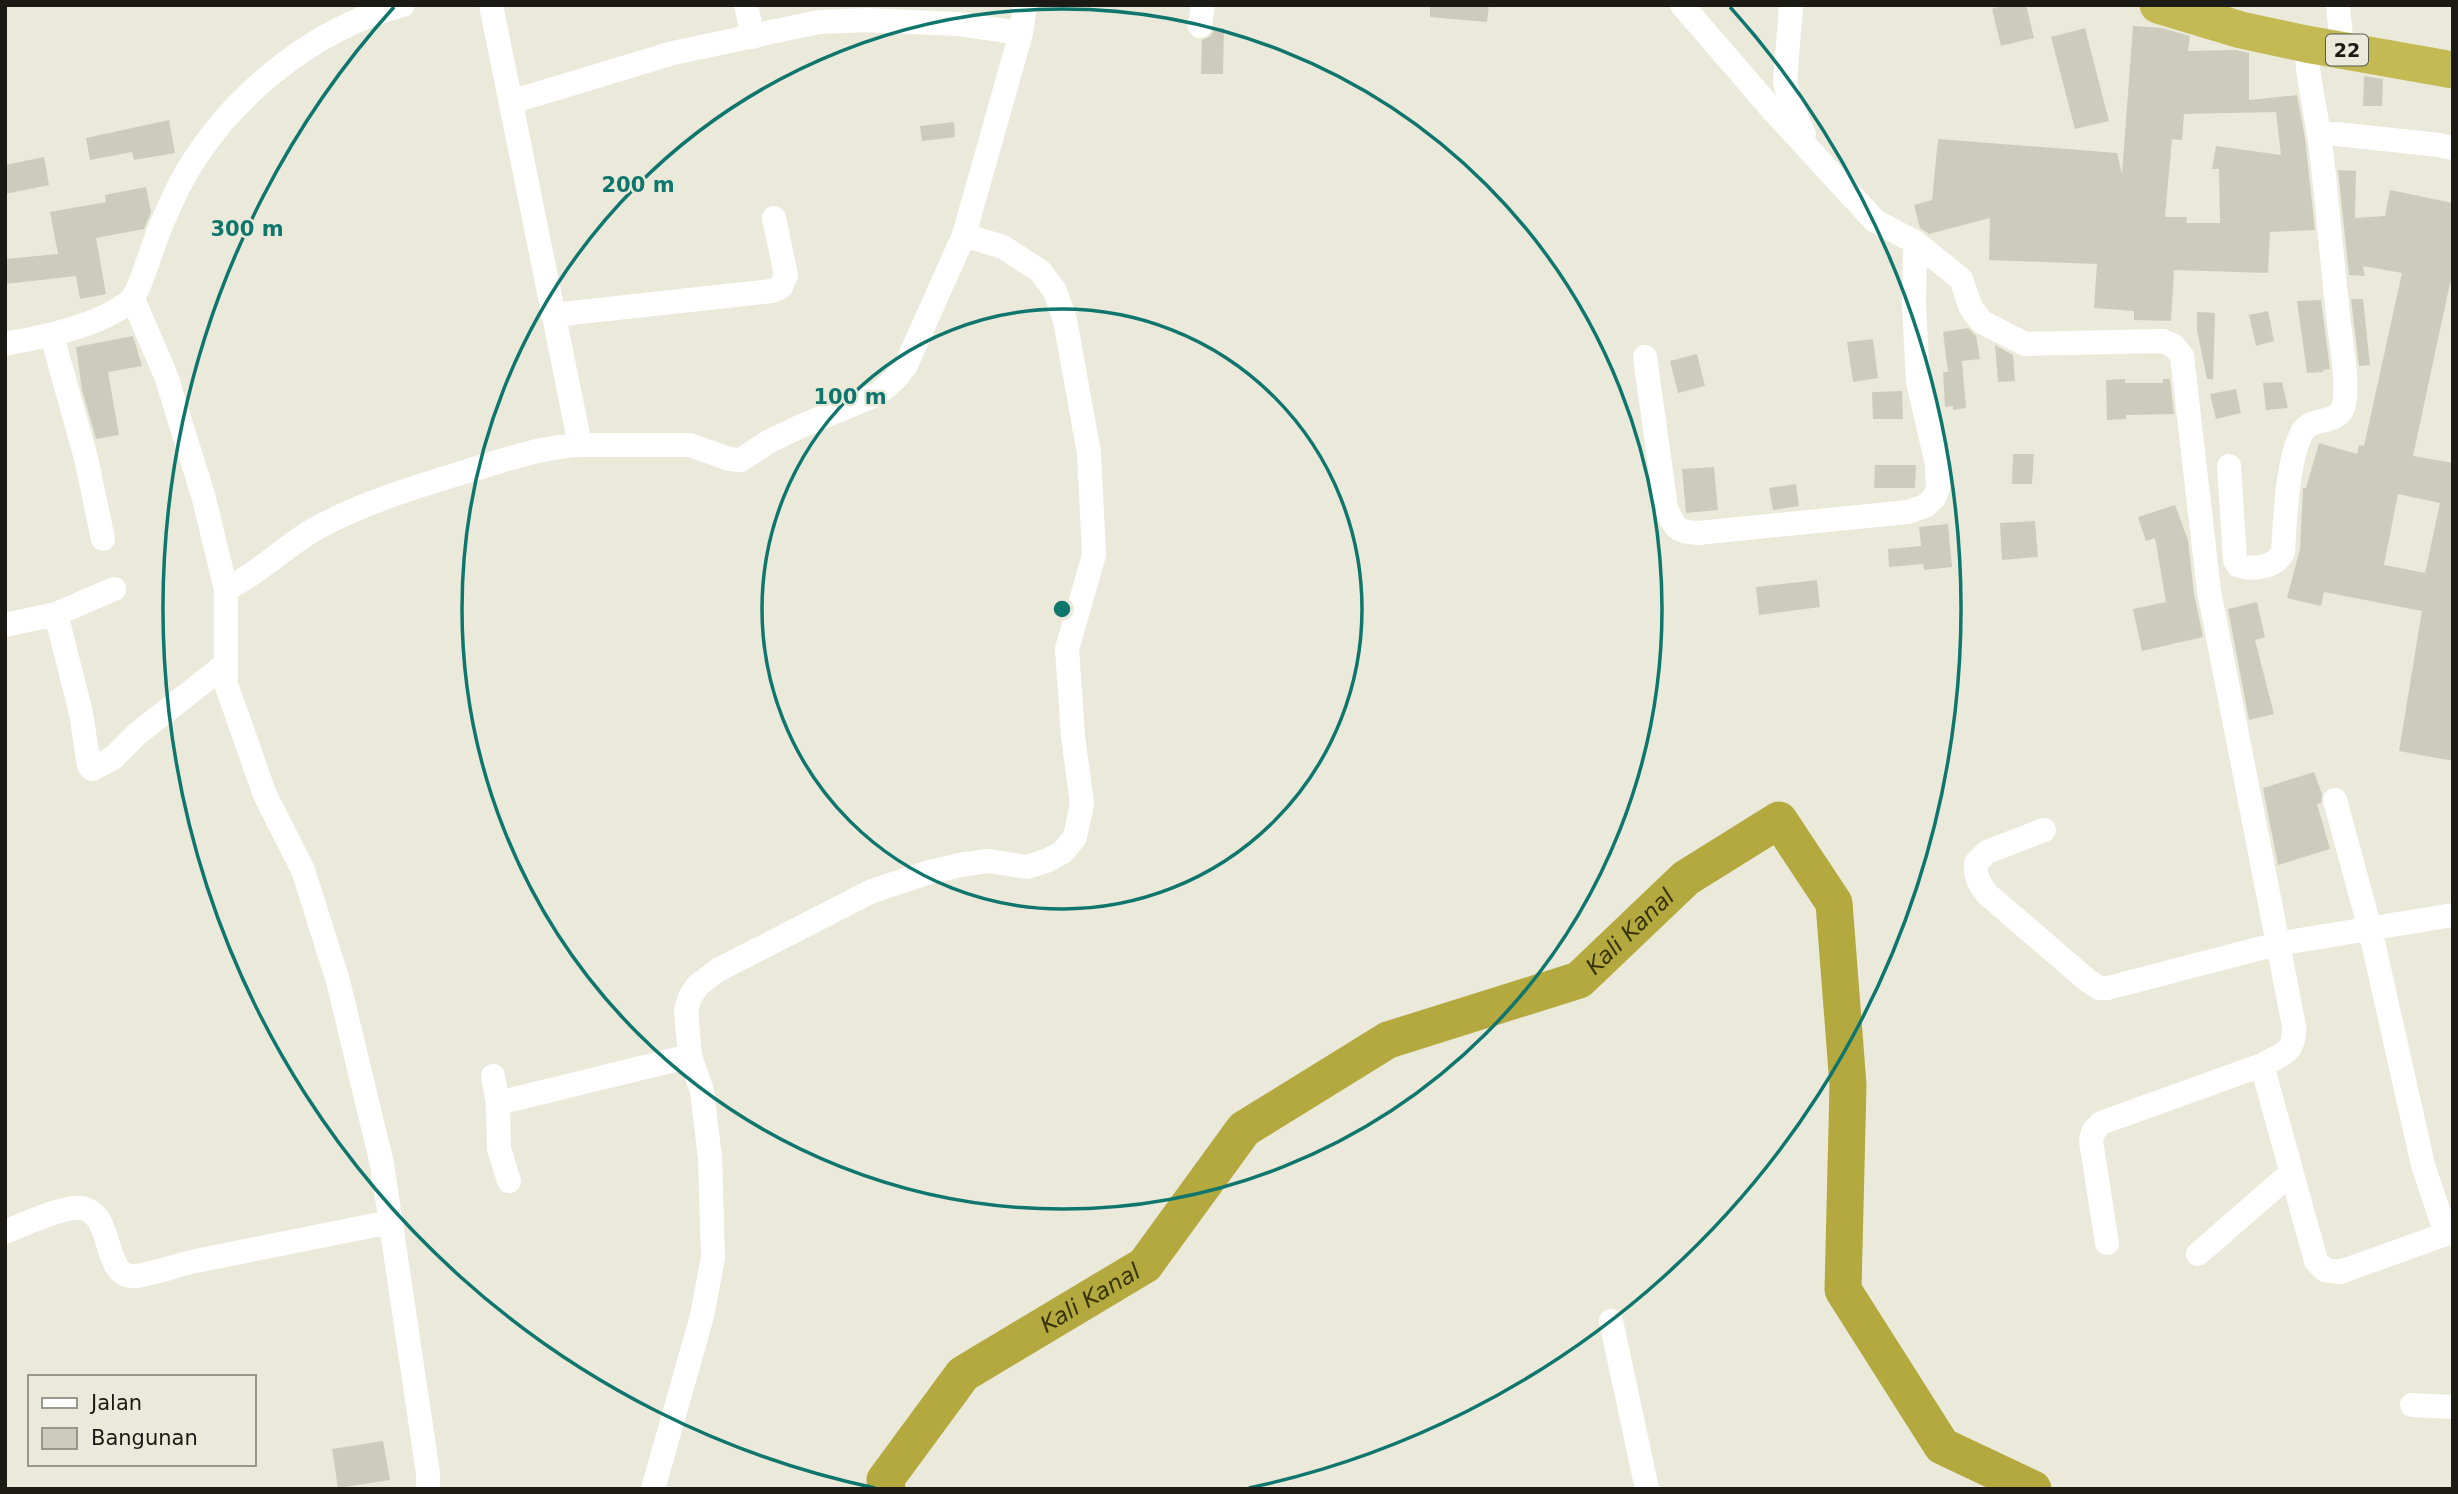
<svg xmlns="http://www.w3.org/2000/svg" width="2458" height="1494" viewBox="0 0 2458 1494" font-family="'DejaVu Sans',sans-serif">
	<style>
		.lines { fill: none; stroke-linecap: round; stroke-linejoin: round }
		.river { stroke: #b3a93e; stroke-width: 37 }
		.building { fill: #cdccbc; fill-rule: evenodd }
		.minor { stroke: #fff; stroke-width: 24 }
		.highway { stroke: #c3ba54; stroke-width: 37 }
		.ring { fill: none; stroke: #0f766e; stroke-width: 3.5 }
		.labels { text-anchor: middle; stroke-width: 5; stroke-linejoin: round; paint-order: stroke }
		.shield { fill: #ebeada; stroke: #595850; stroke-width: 2 }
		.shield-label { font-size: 19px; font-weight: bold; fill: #1b1a15 }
		.water-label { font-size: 23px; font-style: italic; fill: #383406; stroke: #ebeada }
		.centre { fill: #0f766e; stroke: #ebeada; stroke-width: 3.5 }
		.ring-label { font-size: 21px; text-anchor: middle; font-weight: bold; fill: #0f766e; stroke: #ebeada; stroke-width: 5; stroke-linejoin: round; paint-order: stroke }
	</style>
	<rect width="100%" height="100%" fill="#ebeada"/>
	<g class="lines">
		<!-- river -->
		<path class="river" id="s1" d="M887 1489 885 1480 963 1374 1145 1265 1244 1129 1388 1040 1579 980 1686 878 1779 820 1834 903 1848 1085 1843 1290 1942 1446 2033 1489"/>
	</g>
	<!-- building -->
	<path class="building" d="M1430 5H1489L1487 22 1430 17Z
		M2004 5H2026L2034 38 2001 46 1992 9Z
		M2133 26 2162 28 2190 36 2188 51 2236 50 2249 53V100L2297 95 2305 138 2315 230 2270 232 2268 273 2174 270 2171 321 2134 320V311L2094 308 2097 264 1989 260 1990 218 1929 234 1920 228 1914 205 1932 200 1938 139 2117 153 2122 174ZM2276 112 2281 155 2216 146 2212 169H2219L2220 223H2186L2187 217H2165L2172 139 2182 140 2184 114Z
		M1215 28H1224L1223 74H1201L1202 40 1211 36Z
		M2085 28 2109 121 2075 129 2051 37Z
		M2364 76 2383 79 2382 106H2363Z
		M169 120 175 153 134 160 132 152 90 160 86 138Z
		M954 122 955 137 922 141 920 126Z
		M44 157 49 185 5 194V165Z
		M2338 170 2356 171 2355 218 2385 216 2390 190 2453 203V283H2450L2413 456 2453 463V761L2399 751 2422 611 2324 592 2321 606 2287 598 2300 549 2303 488H2306L2319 443 2357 454 2359 445 2364 446 2402 273 2363 266 2365 276 2349 275ZM2398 494 2440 503 2425 573 2384 565Z
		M146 187 151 212 144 229 96 238 106 294 80 299 76 276 5 284V259L58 254 50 212 106 202 105 195Z
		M2351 299H2363L2370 365 2359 366Z
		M2321 300 2330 369 2323 370V372L2307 373 2297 301Z
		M2268 311 2274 341 2256 346 2249 315Z
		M2197 312 2215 313 2213 379H2207L2197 330Z
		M1968 328 1976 336 1980 359 1962 361 1966 408 1953 410V406L1945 407 1943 372H1948L1943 332Z
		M133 336 142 366 108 372 119 435 96 439 82 390 76 347Z
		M1873 339 1878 378 1853 382 1847 342Z
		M1995 345 2013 355 2015 381 1998 382Z
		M1697 354 1705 386 1678 393 1670 361Z
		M2125 379V383H2163V379H2170L2174 414 2126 415V419L2107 420 2106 380Z
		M2282 382 2288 408 2266 410 2263 383Z
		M2236 389 2241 413 2216 419 2210 394Z
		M1902 391 1903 419H1873L1872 392Z
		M2013 454H2034L2032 484H2012Z
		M1875 465H1916L1915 488H1874Z
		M1714 467 1718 510 1686 513 1682 469Z
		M1796 484 1799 506 1773 510 1769 488Z
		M2175 505 2188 540 2194 594 2203 637 2142 651 2133 609 2166 602 2155 538 2146 541 2138 517Z
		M2035 521 2038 557 2002 560 2000 523Z
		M1948 524 1952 567 1924 570 1923 564 1889 567 1888 549 1921 546 1919 527Z
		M1817 580 1820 607 1759 615 1756 587Z
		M2257 602 2265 637 2255 640 2274 714 2249 720 2228 609Z
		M2314 772 2322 794 2321 803 2317 804 2330 849 2278 865 2263 788Z
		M383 1441 390 1480 338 1488 332 1449Z"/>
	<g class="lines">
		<!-- minor -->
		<path class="minor" d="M746 5 753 37
			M1682 5 1770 107 1875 221 1915 242 1961 279 1971 308 1982 322 2025 344 2163 341 2174 346 2182 356 2209 591 2294 1026C2295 1054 2283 1053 2262 1065L2316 1261 2325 1270 2340 1272 2446 1234
			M1791 5 1785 83 1792 108 1804 134
			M2338 5 2342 49
			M1200 26 1203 5
			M511 102 673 53 819 22 867 20 958 24 1021 33
			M2318 132 2439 145 2453 148
			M133 299 166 376 203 495 226 589V684L265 795 303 870 338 981 382 1164 428 1473V1489
			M553 315 772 291 781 287 786 275 774 218
			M52 336 86 458 103 539
			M5 344C43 337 100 326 130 301 139 294 155 238 162 223 168 210 174 196 180 184 225 100 312 28 403 5
			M1645 357 1666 508C1675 528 1676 532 1698 533L1908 512 1925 506 1934 498 1938 488 1937 464 1918 382 1914 305 1915 242
			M580 445H690L729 459 741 460 768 442 799 427 878 394 897 377 906 365 964 235
			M2229 466 2235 560 2239 566C2254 570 2276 567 2283 552 2285 521 2287 457 2303 431 2312 416 2339 426 2344 404 2349 381 2340 338 2338 314 2331 254 2327 193 2319 134 2314 103 2307 75 2306 44
			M226 589C258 574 284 547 315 529 364 502 418 486 471 470 508 459 541 447 580 445L491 5
			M56 614 114 589
			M5 625 56 614 81 713 89 766 92 769 113 758 137 734 226 664
			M2335 800 2370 929 2423 1165 2446 1234 2453 1233
			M2044 830 1987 852 1976 863C1975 876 1979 884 1987 894L2087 980 2099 988H2108L2277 944 2453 915
			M493 1076 498 1103 499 1149 509 1181
			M498 1103 690 1056
			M5 1232C22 1225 65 1205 82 1208 115 1215 102 1276 133 1276 150 1276 178 1264 196 1261 261 1248 325 1235 390 1222
			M2107 1243 2091 1141 2093 1132 2101 1123 2262 1065
			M2198 1254 2291 1173
			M1611 1321 1647 1489
			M2412 1405 2453 1407
			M653 1489 702 1316 713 1258 710 1158 702 1091 690 1056 686 1010 690 997 698 985 718 970 872 891 930 872 960 865 988 861 1027 867 1046 861 1063 852 1075 837 1082 804 1073 736 1067 649 1094 555 1089 453 1065 320 1055 291 1040 271 1003 247 964 235 1021 33 1025 5"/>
		<!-- highway -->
		<path class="highway" d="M2158 5 2241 30 2306 44 2453 70"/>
	</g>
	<!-- distance rings -->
	<g class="ring">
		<circle cx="1062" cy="609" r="300"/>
		<circle cx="1062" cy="609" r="600"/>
		<path d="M875 1488A899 899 0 0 1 394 7M1730 7A899 899 0 0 1 1249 1488"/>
	</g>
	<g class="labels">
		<!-- shield labels -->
		<rect class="shield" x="2326" y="34.5" width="42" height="31" rx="5"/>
		<g class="shield-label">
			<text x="2347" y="57">22</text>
		</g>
		<!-- water labels -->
		<g class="water-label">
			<text dy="8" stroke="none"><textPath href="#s1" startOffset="961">Kali Kanal</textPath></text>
			<text dy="8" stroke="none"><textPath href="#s1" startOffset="289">Kali Kanal</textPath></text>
		</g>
	</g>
	<circle cx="1062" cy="609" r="10" class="centre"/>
	<g class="ring-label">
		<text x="638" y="192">200 m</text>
		<text x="247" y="236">300 m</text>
		<text x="850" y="404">100 m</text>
	</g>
	<!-- border -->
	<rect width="2458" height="1494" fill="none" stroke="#1b1a15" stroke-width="14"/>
	<!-- legend -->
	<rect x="28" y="1375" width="228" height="91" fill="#ebeada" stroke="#98978b" stroke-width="2"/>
	<rect x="42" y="1398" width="35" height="10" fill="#ffffff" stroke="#98978b" stroke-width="2"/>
	<text x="91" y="1410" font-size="21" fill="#1b1a15">Jalan</text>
	<rect x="42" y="1428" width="35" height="21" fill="#cdccbc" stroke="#98978b" stroke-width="2"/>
	<text x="91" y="1445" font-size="21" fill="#1b1a15">Bangunan</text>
</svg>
